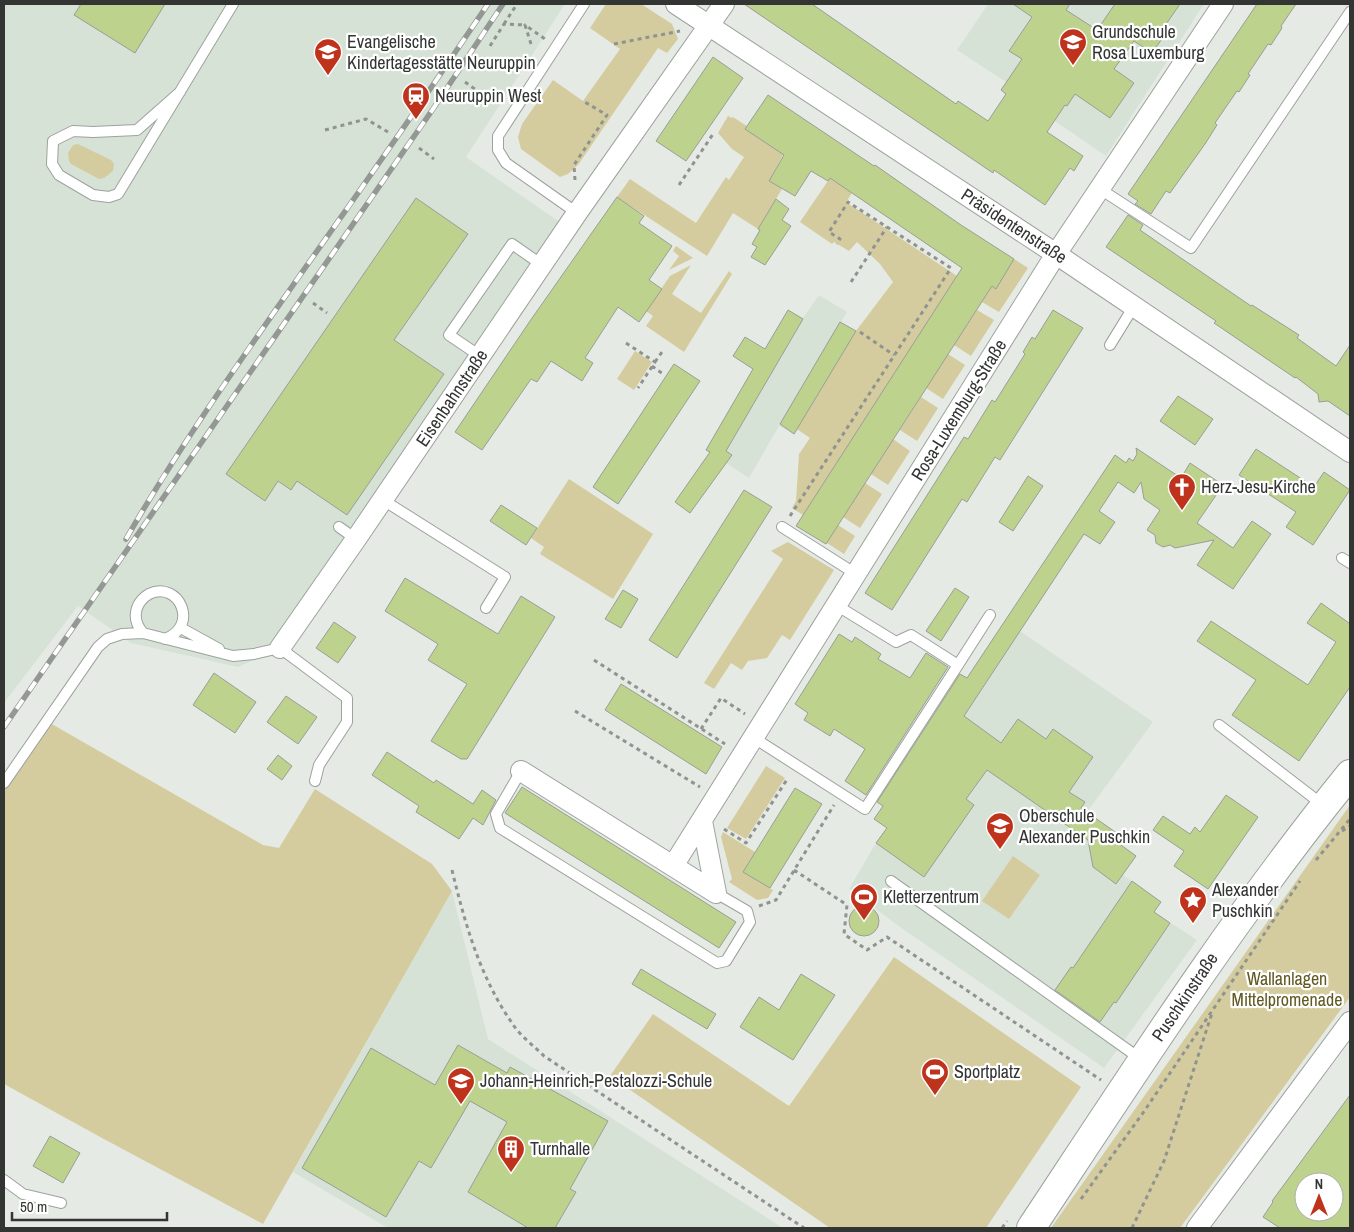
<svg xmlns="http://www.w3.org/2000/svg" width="1354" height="1232" viewBox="0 0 1354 1232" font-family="'Archivo Narrow',sans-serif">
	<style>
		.built { fill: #d7e2d7 }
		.green { fill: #d4cc9e }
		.building { fill: #bdd28d; stroke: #9b9d97; fill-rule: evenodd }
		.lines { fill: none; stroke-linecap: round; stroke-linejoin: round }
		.service-casing { stroke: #9da29d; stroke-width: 12 }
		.minor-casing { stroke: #9da29d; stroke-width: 22 }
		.primary-casing { stroke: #9da29d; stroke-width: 30 }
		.path { stroke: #909390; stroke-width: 3; stroke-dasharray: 4 4; stroke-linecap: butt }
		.service { stroke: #fff; stroke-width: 10 }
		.minor { stroke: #fff; stroke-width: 20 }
		.primary { stroke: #fff; stroke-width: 28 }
		.rail-casing { stroke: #949894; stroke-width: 5.5 }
		.rail { stroke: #fff; stroke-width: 4; stroke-dasharray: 11; stroke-linecap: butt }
		.labels { text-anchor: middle; stroke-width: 4.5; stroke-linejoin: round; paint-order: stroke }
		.poi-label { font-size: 18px; fill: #333533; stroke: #fff; text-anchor: start }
		.street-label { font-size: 18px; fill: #333533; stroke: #fff }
		.park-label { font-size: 18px; fill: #615822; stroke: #fff }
	</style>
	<rect width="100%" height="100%" fill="#e5eae5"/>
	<!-- built -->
	<path class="built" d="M4 4H565L466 157 568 228 280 648 238 667 131 643 78 606 4 703Z
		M988 4H1204L1106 156 1037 109 1006 94 1001 90 1006 82 957 50Z
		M819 295 847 312 841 322 856 331 795 434 779 426 749 478 706 450 788 310 803 318Z
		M1020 631 1153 722 1087 812 1118 834 1114 840 1136 856 1123 875 1161 902 1154 912 1197 940 1104 1068 900 927 849 889 876 843 938 755Z
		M452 891 488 1039 783 1228H388L293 1172Z"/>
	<!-- green -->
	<path class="green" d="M606 4H641L672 24 678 39 667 53 658 48 578 165 568 174 560 177 521 149 518 137 522 124 553 80 583 101 620 49 590 28Z
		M728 116 732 118 733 117 785 151 769 181 782 189 758 229 733 213 707 256 617 197 630 179 696 223 726 177 729 180 744 157 732 149 718 133Z
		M78 144 111 160 114 164 113 171 104 178 99 179 71 164 69 161 68 153 73 145Z
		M830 178 852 193 846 202 957 276 803 515 792 508 796 501 799 454 810 438 797 429 856 331 893 282 880 264 857 242 849 251 834 242 832 244 800 222Z
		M676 246 693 258 669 270 679 256 673 251Z
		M1014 259 1028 268 999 312 982 302 992 286 996 288Z
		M691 265 672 294 701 313 729 271 732 274 684 352 646 326 653 316 646 311 670 276Z
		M977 310 994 320 971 356 954 345Z
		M635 351 652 362 634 390 617 379Z
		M948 354 965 365 943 399 926 388Z
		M921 397 938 408 917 441 900 430Z
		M893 439 910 451 888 485 871 474Z
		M569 479 653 534 613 599 540 554 544 547 531 538Z
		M865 483 882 494 860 528 843 517Z
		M838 525 855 536 844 554 827 543Z
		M788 542 834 570 790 640 782 635 767 658 748 661 742 670 731 663 714 689 704 683 783 559 771 551Z
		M50 723 263 845 279 848 315 789 432 864 452 891 263 1224 102 1138 4 1084V789Z
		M766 766 785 778 746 839 727 828Z
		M1350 805V997L1180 1228H1051Z
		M723 832 755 852 743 872 773 890 768 898 757 900 729 882 732 879 721 837Z
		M1013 856 1040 875 1009 919 982 901Z
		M894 957 1081 1087 986 1228H830L610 1076 653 1014 789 1106Z"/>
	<!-- building -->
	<path class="building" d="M81 4H165L135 53 74 15Z
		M744 4H812L956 104 958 101 988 121 1006 94 1001 90 1022 59 1009 51 1032 17 1013 4H1070L1066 10 1097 30 1115 4H1180L1160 33 1164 36 1152 53 1134 41 1114 69 1134 83 1110 118 1075 94 1067 106 1065 105 1047 132 1083 156 1074 171 1070 168 1045 205 994 170 993 173Z
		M1257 4H1296L1281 26 1282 28 1271 45 1268 44 1248 74 1250 75 1239 92 1237 91 1215 123 1217 125 1205 144 1170 193 1166 191 1151 214 1135 204 1138 201 1128 194Z
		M713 57 743 78 686 161 656 141Z
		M768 95 874 166 875 165 961 225 1014 259 996 289 992 286 826 544 796 526 962 268 830 178 828 181 811 171 795 196 769 181 784 155 745 129Z
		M617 197 644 216 639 223 672 246 649 280 662 289 639 322 618 307 585 358 593 363 582 381 551 361 537 382 531 379 482 450 455 432 530 321Z
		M416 198 468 234 394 340 444 374 347 515 297 481 291 490 278 481 265 501 226 474Z
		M776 199 789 209 782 220 791 226 765 265 751 257 757 247 752 244 760 230 758 229Z
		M1128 215 1143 225 1140 230 1251 306 1252 305 1299 335 1297 338 1336 366 1350 345V416L1328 401 1319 402 1318 394 1296 377 1295 378 1214 323 1216 321 1106 247Z
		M788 310 803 319 726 451 732 455 690 513 675 502 710 452 706 450 753 369 733 356 745 337 765 349Z
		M1053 310 1083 328 1000 460 995 457 967 502 962 499 892 610 865 593 964 437 968 439 992 400 995 402 1025 354 1023 352 1032 337 1035 339Z
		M840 322 856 331 794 434 780 424Z
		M674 364 700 381 618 504 593 487Z
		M1178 396 1213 419 1195 445 1160 421Z
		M1136 448 1181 478 1190 463 1223 485 1197 523 1233 548 1252 521 1271 534 1233 589 1197 565 1214 540 1175 548 1170 545 1163 547 1156 543 1155 535 1147 530 1160 510 1144 499 1141 482 1134 493 1118 482 1099 511 1115 522 1100 544 1084 534 964 716 1001 743 1018 719 1046 739 1053 729 1093 757 1069 792 1085 802 1081 808 1118 834 1114 840 1136 856 1116 884 1093 867 1088 840 987 770 966 799 974 805 924 877 876 843 887 828 874 819 883 806 877 802 960 674 967 678 1115 455 1126 463 1129 458 1133 461 1137 454Z
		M1256 449 1314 487 1324 472 1350 490 1313 545 1286 527 1296 512 1239 475Z
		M1028 476 1043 486 1013 531 999 522Z
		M744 490 772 507 677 658 649 640Z
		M501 505 537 528 526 545 490 521Z
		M405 578 498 634 521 596 555 617 467 759H461L431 741 467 684 428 660 438 644 385 611Z
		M955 588 969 597 941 641 926 631Z
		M623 590 638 599 621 628 605 619Z
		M1321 603 1349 623 1350 622V687L1299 761 1232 715 1256 680 1197 641 1211 621 1308 685 1336 642 1307 623Z
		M334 622 356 637 338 663 316 648Z
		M839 634 852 642 855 637 881 654 878 659 910 678 926 653 948 667 866 795 845 781 865 749 834 729 830 736 804 720 808 713 795 704Z
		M214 673 256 702 235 733 193 705Z
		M621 684 722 747 706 774 605 710Z
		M286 696 317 717 298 744 267 722Z
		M387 752 434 783 436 780 473 804 482 790 496 800 483 825 473 818 459 839 416 812 419 806 372 775Z
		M278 755 292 766 282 780 267 769Z
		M522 787 736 922 719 948 505 813Z
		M795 788 822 804 770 888 743 872Z
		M1226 795 1258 817 1208 889 1174 866 1184 851 1153 830 1163 816 1190 834 1195 827 1200 832Z
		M1132 881 1161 902 1154 912 1170 923 1116 1003 1114 1002 1100 1022 1055 990 1071 967 1073 968Z
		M849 921a15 15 0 1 1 30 0a15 15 0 1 1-30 0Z
		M641 969 716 1014 707 1029 632 984Z
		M801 974 835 995 793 1060 740 1027 759 997 779 1010Z
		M458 1045 507 1073 510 1067 608 1121 570 1189 576 1192 555 1228H528L468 1192 507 1122 470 1101 431 1168 419 1161 386 1217 302 1168 371 1048 435 1085Z
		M1350 1095V1228H1280L1263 1217 1273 1202 1272 1201ZM1304 1182H1334V1212H1304Z
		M50 1136 80 1153 63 1183 33 1166Z"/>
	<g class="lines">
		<!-- service casing -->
		<g class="service-casing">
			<path id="service" d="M180 92 137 130 93 132 73 131 53 141 52 164 59 175 93 195 109 197 118 194 233 4
				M1100 189 1191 248 1350 12
				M577 213 506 163 498 150V136L584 4
				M1110 345 1134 306
				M480 356 449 335 512 244 542 265
				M383 500 505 577 486 608
				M339 527 356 539
				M782 527 856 574
				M1342 558 1350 563
				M181 628 219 649
				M143 633C137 626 134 617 137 608 139 602 144 597 149 594 179 580 200 626 165 639
				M958 665 990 615
				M1219 725 1323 805
				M754 738 865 809 958 665 911 635 896 642 836 605
				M521 771 496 814 500 828 717 963 726 961 750 922 747 911 716 893
				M4 783 98 647 107 639 122 634 143 633 233 656 254 654 280 648 347 698V722L319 765 315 781
				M891 881 1142 1060
				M4 1180 23 1194 61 1203"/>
		</g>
		<!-- minor casing -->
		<g class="minor-casing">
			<path id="minor" d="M676 4 1056 254 1350 452
				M280 648 356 539 577 213 724 4
				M521 771 716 893
				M702 821 716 893
				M673 866 1056 254 1223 4
				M1197 1228 1350 1022"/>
		</g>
		<!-- primary casing -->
		<g class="primary-casing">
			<path id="primary" d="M1031 1228C1133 1074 1233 918 1350 774"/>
		</g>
		<!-- path -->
		<path class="path" d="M504 24 517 4
			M531 44 525 25 545 39
			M614 44 680 31
			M490 46 504 24 525 25
			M465 82 479 92 496 95
			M325 130 366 119 388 132
			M419 148 434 159
			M575 180 574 165 607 115 583 101
			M679 185 713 134
			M851 282 887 227
			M313 303 327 313
			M860 332 894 355
			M626 343 655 362 638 388
			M655 362 662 352
			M652 366 663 374
			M790 516 951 268 848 202 829 232 840 239 837 244
			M594 660 725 744
			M575 711 700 787
			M701 729 721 698 745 714
			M724 829 746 843 788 778
			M1342 831 1350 826
			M1316 860 1350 819
			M452 870C465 924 480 977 512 1023 520 1036 534 1046 544 1056L804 1228
			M794 870 847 905 844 934 867 950 887 937 1101 1080
			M759 906 776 900 834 805
			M1081 1199 1145 1110 1300 881
			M1002 1228 1007 1221
			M1132 1228 1164 1161 1212 1013"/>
		<!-- service -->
		<use href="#service" class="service"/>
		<!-- minor -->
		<use href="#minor" class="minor"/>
		<!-- primary -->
		<use href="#primary" class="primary"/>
		<!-- rail casing -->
		<g class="rail-casing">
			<path id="rail" d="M126 539C180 445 243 357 305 268 367 181 428 93 488 4
				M4 727 433 109 503 4"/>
		</g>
		<!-- rail -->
		<use href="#rail" class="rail"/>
	</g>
	<!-- icons -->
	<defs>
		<g id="school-pin" transform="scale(1.4375)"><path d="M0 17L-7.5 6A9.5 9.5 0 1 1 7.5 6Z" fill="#bf331c" stroke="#fff"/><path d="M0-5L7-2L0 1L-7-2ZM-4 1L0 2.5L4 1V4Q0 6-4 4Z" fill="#fff"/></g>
		<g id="station-pin" transform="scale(1.4375)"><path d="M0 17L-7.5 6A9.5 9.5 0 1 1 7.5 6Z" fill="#bf331c" stroke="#fff"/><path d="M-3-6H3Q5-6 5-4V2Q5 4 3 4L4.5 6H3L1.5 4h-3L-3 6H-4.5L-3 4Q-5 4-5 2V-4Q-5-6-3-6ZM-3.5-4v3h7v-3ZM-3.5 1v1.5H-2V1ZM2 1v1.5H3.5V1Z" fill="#fff"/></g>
		<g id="church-pin" transform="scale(1.4375)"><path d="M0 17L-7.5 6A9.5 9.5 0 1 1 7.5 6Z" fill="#bf331c" stroke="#fff"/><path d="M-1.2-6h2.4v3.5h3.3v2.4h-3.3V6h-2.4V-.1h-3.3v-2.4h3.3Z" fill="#fff"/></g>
		<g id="stadium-pin" transform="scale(1.4375)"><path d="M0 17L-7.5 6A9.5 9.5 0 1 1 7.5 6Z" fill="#bf331c" stroke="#fff"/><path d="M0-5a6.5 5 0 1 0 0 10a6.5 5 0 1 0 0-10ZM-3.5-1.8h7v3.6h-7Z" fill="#fff"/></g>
		<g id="sight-pin" transform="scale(1.4375)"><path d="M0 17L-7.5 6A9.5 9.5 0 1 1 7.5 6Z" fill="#bf331c" stroke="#fff"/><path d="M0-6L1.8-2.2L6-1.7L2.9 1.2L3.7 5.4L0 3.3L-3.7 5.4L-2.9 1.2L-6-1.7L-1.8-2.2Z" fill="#fff"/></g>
		<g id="building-pin" transform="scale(1.4375)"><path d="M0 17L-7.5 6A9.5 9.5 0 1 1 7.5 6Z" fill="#bf331c" stroke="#fff"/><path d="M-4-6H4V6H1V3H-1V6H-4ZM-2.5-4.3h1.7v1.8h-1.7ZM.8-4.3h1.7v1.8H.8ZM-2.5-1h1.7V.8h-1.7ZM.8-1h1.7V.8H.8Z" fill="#fff"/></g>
	</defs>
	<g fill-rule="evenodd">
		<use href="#school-pin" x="1073" y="42"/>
		<use href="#school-pin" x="328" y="52"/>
		<use href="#station-pin" x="416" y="96"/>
		<use href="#church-pin" x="1182" y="487"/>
		<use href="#school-pin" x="1000" y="826"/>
		<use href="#stadium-pin" x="864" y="897"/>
		<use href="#sight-pin" x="1193" y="900"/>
		<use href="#stadium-pin" x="935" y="1072"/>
		<use href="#school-pin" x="461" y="1081"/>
		<use href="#building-pin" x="511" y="1149"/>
	</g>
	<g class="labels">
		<!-- poi labels -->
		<g class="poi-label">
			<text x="1092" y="38">Grundschule<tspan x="1092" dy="21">Rosa Luxemburg</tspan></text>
			<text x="347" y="48">Evangelische<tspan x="347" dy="21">Kindertagesstätte Neuruppin</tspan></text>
			<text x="435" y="102">Neuruppin West</text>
			<text x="1201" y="493">Herz-Jesu-Kirche</text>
			<text x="1019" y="822">Oberschule<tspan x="1019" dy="21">Alexander Puschkin</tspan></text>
			<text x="1212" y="896">Alexander<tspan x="1212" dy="21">Puschkin</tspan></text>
			<text x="883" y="903">Kletterzentrum</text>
			<text x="954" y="1078">Sportplatz</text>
			<text x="480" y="1087">Johann-Heinrich-Pestalozzi-Schule</text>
			<text x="530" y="1155">Turnhalle</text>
		</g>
		<!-- street labels -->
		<g class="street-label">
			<text transform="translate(1014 226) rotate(33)" y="6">Präsidentenstraße</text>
			<text transform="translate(452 398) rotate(-56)" y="6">Eisenbahnstraße</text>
			<text transform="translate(959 410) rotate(-58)" y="6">Rosa-Luxemburg-Straße</text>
			<text transform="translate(1185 997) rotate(-56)" y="6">Puschkinstraße</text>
		</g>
		<!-- park labels -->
		<g class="park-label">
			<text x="1287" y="985">Wallanlagen<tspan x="1287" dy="21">Mittelpromenade</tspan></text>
		</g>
	</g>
	<!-- border -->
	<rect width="1354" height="1232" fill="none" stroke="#333533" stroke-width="10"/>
	<!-- north arrow -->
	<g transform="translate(1319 1197)"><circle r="24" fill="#ffffff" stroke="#adaead"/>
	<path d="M0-4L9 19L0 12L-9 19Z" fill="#bf331c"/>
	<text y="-8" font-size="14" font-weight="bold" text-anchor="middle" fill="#333533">N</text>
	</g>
	<!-- scale -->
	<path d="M12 1212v8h155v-8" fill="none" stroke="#333533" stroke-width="2.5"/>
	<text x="20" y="1212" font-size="15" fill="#333533" stroke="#ffffff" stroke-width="4" paint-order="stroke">50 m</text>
</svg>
